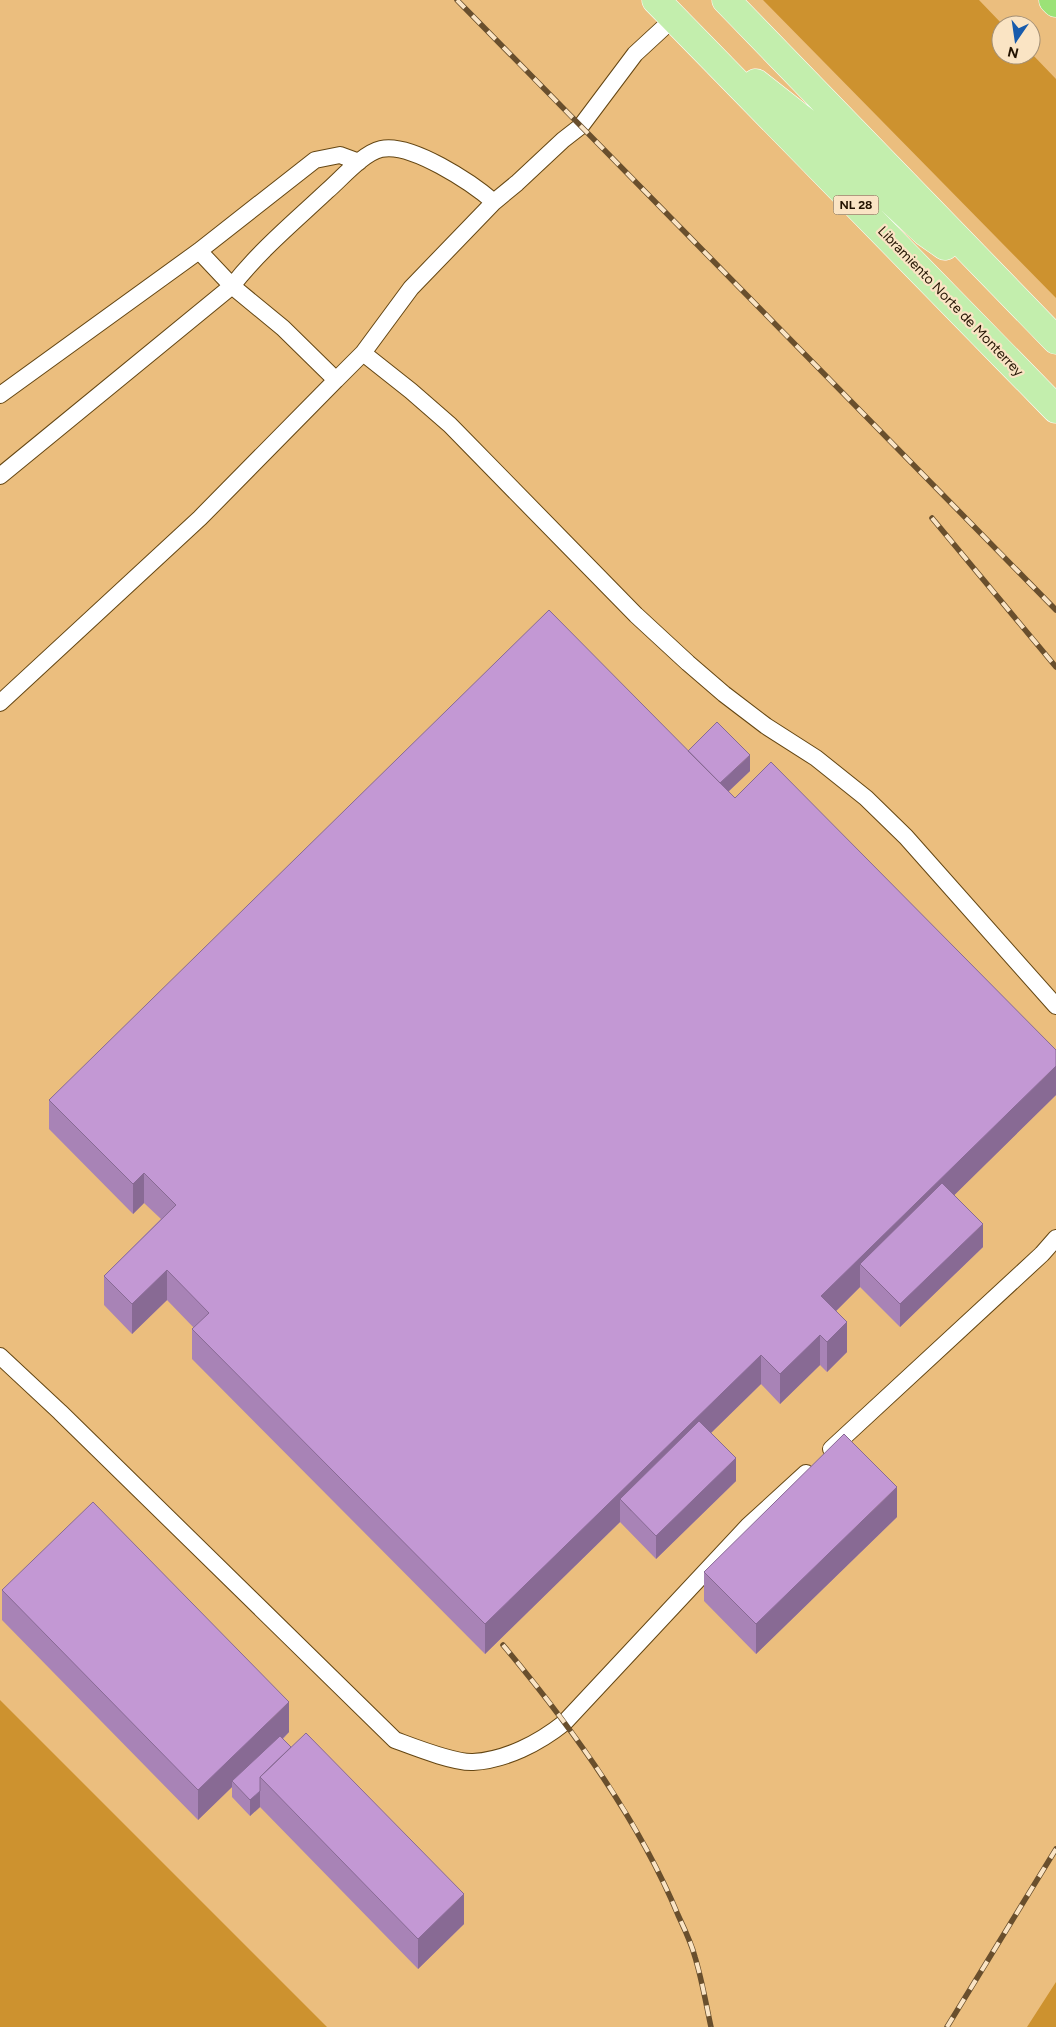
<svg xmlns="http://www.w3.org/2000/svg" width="1056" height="2027" viewBox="0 0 1056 2027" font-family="Figtree,sans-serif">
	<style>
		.green { fill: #cd922f }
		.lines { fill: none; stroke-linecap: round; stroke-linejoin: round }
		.lane-casing { stroke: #644613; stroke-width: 18 }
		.primary-casing { stroke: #fff; stroke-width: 29 }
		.highway-casing { stroke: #fff; stroke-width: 29 }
		.lane { stroke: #fff; stroke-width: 16 }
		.primary { stroke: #c3eead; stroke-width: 28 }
		.highway { stroke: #9be277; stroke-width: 28 }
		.rail-casing { stroke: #694f2d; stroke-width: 5.5 }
		.rail { stroke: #fae4c4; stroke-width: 4; stroke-dasharray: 11; stroke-linecap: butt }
		.wall { fill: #a883b6 }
		.shaded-wall { fill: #886a94 }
		.building { fill: #c398d4; stroke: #886a94 }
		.labels { text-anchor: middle; stroke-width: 4.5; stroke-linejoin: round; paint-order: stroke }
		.shield { fill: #fae4c4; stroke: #63513b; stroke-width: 1 }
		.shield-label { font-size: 12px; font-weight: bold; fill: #221200 }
		.street-label { font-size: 14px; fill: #221200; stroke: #fae4c4 }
	</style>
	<rect width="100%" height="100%" fill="#ebbe7e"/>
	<!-- green -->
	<path class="green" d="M763 0H979L1003 25H1001V55H1031V53L1056 79V298Z
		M0 1700 327 2027H0Z
		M1056 1982V2027H1027Z"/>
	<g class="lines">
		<!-- lane casing -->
		<g class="lane-casing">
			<path id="lane" d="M363 353 411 288 494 202
				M336 380 363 353 411 391 450 425 636 615 688 663 724 694 766 726 816 758 866 798 906 837 1056 1006
				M0 395 199 251 315 160 340 155 359 162
				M0 476 232 286C260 250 294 222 327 191 341 179 363 153 381 149 411 142 472 183 494 202L517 183 563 140 581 126 635 54 674 18
				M0 703 200 518 336 380 283 328 232 286 199 251
				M0 1356 60 1412 395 1740C414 1747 454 1763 473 1762 506 1760 539 1743 564 1723L748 1526 806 1473
				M831 1449 1042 1254 1056 1238"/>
		</g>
		<!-- primary casing -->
		<g class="primary-casing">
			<path id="primary" d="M656 0 1056 409
				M726 0 1056 340
				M756 83 817 131 925 232 945 246"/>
		</g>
		<!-- highway casing -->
		<g class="highway-casing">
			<path id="highway" d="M1053 0 1056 3"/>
		</g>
		<!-- lane -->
		<use href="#lane" class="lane"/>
		<!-- primary -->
		<use href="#primary" class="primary"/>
		<!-- highway -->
		<use href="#highway" class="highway"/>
		<!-- rail casing -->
		<g class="rail-casing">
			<path id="rail" d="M457 0 1056 610
				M932 518 1056 667
				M503 1645C570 1725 638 1818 678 1915 684 1928 691 1942 695 1957 702 1980 706 2004 711 2027
				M947 2027 1056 1849"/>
		</g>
		<!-- rail -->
		<use href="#rail" class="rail"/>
	</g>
	<!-- wall -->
	<path class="wall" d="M688 751 750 771 728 792 1056 1095 954 1195 983 1247 900 1327 860 1287 836 1311 847 1352 827 1372 820 1365 780 1404 761 1384 711 1433 736 1481 656 1559 620 1522 485 1654 192 1359V1329L194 1328 167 1300 132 1334 104 1305V1276L161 1219 144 1203 133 1214 49 1129V1100Z
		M897 1517 756 1654 704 1601V1572Z
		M2 1590 289 1732 283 1739 464 1924 418 1969 260 1807 250 1816 232 1797V1787L198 1820 2 1620Z"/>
	<!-- shaded-wall -->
	<path class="shaded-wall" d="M750 755V771L713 806V790Z
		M1056 1066V1095L872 1276 860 1264V1287L821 1326V1296Z
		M144 1173V1203L133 1214V1184Z
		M983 1224V1247L900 1327V1304Z
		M167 1270V1300L132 1334V1304Z
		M847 1322V1352L827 1372V1342Z
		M820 1335V1365L780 1404V1374Z
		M761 1355V1384L631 1511 620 1499V1522L485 1654V1624Z
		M736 1458V1481L656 1559V1536Z
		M897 1487V1517L756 1654V1624Z
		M289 1702V1732L235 1784 232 1781V1787L198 1820V1790Z
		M260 1791V1807L250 1816V1800Z
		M464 1894V1924L418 1969V1939Z"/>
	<!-- building -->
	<path class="building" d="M549 610 735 798 771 762 1056 1050V1066L821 1296 847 1322 827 1342 820 1335 780 1374 761 1355 485 1624 192 1329 209 1313 167 1270 132 1304 104 1276 176 1205 144 1173 133 1184 49 1100Z
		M717 722 750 755 720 783 688 751Z
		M942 1183 983 1224 900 1304 860 1264Z
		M699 1421 736 1458 656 1536 620 1499Z
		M844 1434 897 1487 756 1624 704 1572Z
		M93 1502 289 1702 198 1790 2 1590Z
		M306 1733 464 1894 418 1939 260 1777Z
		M280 1736 291 1747 260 1777V1791L250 1800 232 1781Z"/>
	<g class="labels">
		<!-- shield labels -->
		<rect class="shield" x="833.5" y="195.5" width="45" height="19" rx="4"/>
		<g class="shield-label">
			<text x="856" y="209">NL 28</text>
		</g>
		<!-- street labels -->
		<g class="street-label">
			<text transform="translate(951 301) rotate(46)" y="5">Libramiento Norte de Monterrey</text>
		</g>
	</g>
	<!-- north arrow -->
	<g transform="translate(1016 40) rotate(193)"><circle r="24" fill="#fae4c4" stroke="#a49076"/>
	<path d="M0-4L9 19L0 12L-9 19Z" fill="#185bac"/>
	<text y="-8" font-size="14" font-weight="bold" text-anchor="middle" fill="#221200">N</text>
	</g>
</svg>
